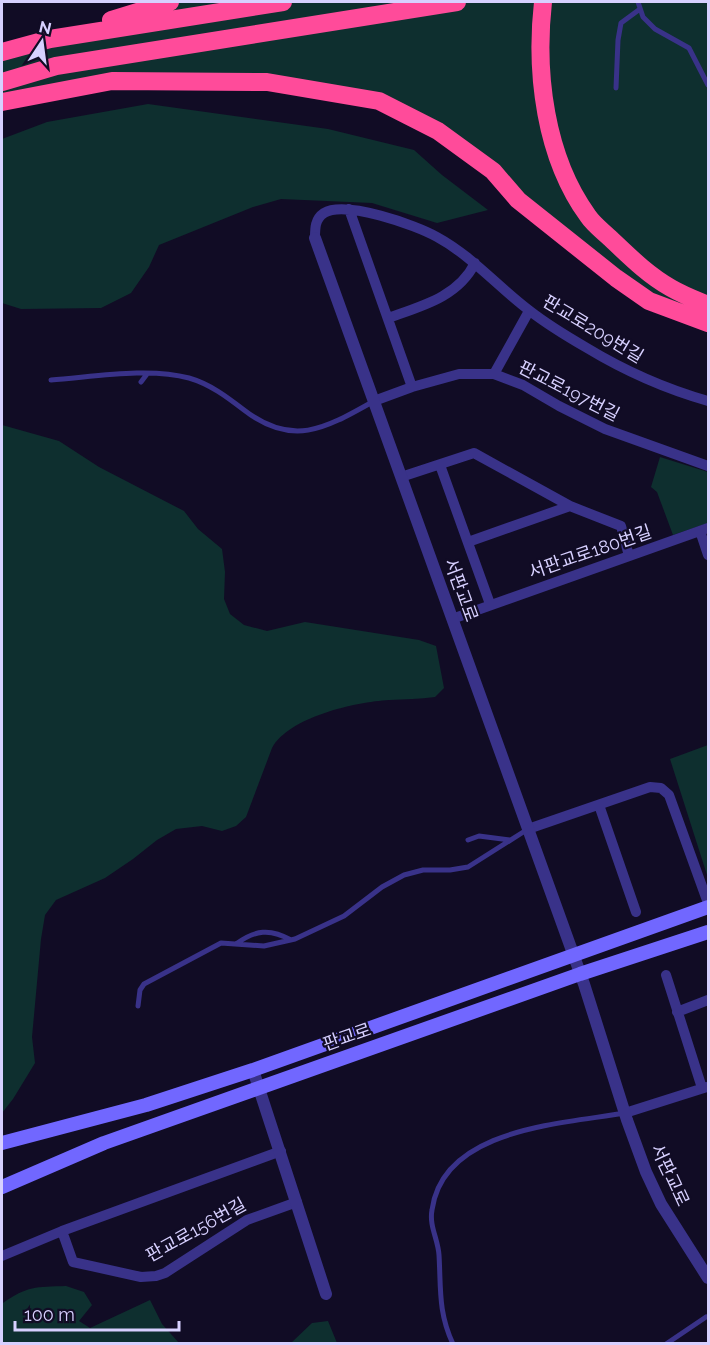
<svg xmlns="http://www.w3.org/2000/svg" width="710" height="1345" viewBox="0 0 710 1345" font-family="Raleway,'Noto Sans KR',sans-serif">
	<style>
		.green { fill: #0e2f2f }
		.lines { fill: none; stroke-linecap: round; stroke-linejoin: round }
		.service { stroke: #393289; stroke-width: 5 }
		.minor { stroke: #393289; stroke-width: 10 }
		.tertiary { stroke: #393289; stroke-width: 12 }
		.secondary { stroke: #7167ff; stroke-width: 14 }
		.motorway { stroke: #ff4b9a; stroke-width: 18 }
		.labels { text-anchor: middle; stroke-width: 4.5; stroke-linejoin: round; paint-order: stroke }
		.street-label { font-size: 18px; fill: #d7d0ff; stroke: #110c25 }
	</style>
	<rect width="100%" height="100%" fill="#110c25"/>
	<!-- green -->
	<path class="green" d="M165 2H708V323L649 301 493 171 379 101 267 82 112 81 2 102V60Z
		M148 104 328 129 414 150 442 175 488 210 437 223 372 203 281 199 253 207 159 245 149 267 131 293 101 308 21 309 2 303V139L47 122Z
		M2 425 59 441 99 467 184 511 198 529 222 549 225 572 224 599 230 614 244 625 267 631 305 622 419 640 436 646 444 688 435 697C420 699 404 699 389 700 355 702 289 717 272 748L246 817 236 826 222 831 202 826 176 829 157 840 133 859 105 878 56 900 45 915 41 939 32 1037 35 1063 13 1099 2 1113Z
		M660 457 708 472V523L673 535 657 492 651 487Z
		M708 745V878L670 759Z
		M66 1286 84 1292 92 1305 79 1321 90 1328 150 1300 162 1324 179 1343H2L3 1303C27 1286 36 1287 66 1286Z
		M328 1321 337 1343H291L312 1323Z"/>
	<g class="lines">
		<!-- service -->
		<path class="service" d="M638 2 643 17 655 29 689 48 708 85
			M616 88 618 40 621 23 640 9
			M51 380C93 377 148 367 189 378 210 384 227 397 244 410 293 448 326 428 374 401
			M141 382 147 374
			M468 840 479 836 510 840
			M236 944C255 930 270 928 291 940
			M138 1006 140 990 144 984 221 943 264 946 295 939 344 916 382 887 404 875 423 870H450L468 867 528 829
			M453 1344C438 1312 441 1288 439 1255 438 1239 429 1226 432 1210 443 1128 562 1124 625 1113
			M666 1344 706 1317"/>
		<!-- minor -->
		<path class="minor" d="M349 209 412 387
			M315 238C315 228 315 219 324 213 345 200 416 225 437 237 472 256 498 287 530 311 548 325 568 337 587 348 625 371 666 389 708 401
			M388 318C422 306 458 297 475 263
			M494 374 529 311
			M374 401 412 387 459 374H494L523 385 559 406 605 429 708 466
			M440 465 490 604
			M401 477 474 453 570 506 621 526 629 556
			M700 531 708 555
			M468 542 570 506
			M452 619 708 528
			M599 805 636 912
			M528 829 650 787 661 788 669 795 708 903
			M666 975 702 1088
			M677 1012 708 1000
			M625 1113 707 1087
			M281 1151 62 1231 73 1262 141 1277 156 1276 165 1273 247 1220 297 1202
			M2 1256 62 1231"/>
		<!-- tertiary -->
		<path class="tertiary" d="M315 238 584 984 627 1120 646 1172 661 1204 708 1278
			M253 1070 326 1294"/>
		<!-- secondary -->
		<path class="secondary" d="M2 1143 146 1105 253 1070 708 907
			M2 1187 104 1143 580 974 708 932"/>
		<!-- motorway -->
		<path class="motorway" d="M543 2C535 73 545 157 588 216 594 225 604 232 611 239 630 257 648 275 671 288 683 295 696 300 708 305
			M111 20 170 2
			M2 52 50 39 283 2
			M2 82 56 66 457 2
			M2 102 112 81 267 82 379 101 438 131 493 171 518 200 616 278 649 301 708 323"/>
	</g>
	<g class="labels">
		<!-- street labels -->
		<g class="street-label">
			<text transform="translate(593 329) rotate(31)" y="6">판교로209번길</text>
			<text transform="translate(569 391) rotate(27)" y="6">판교로197번길</text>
			<text transform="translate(590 552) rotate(-19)" y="6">서판교로180번길</text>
			<text transform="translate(461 590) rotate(70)" y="6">서판교로</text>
			<text transform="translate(347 1037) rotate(-19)" y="6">판교로</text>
			<text transform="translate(670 1175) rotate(65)" y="6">서판교로</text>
			<text transform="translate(196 1230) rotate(-29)" y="6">판교로156번길</text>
		</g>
	</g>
	<!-- border -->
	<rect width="710" height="1345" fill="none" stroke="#d7d0ff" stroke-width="6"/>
	<!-- north arrow -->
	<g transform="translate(42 42) rotate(13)" stroke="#110c25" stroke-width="4.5" paint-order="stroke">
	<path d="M0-4.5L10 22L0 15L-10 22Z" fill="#d7d0ff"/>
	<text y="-9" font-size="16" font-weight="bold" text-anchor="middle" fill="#d7d0ff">N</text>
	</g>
	<!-- scale -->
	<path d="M15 1321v9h164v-9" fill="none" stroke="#d7d0ff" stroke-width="3"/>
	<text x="24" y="1321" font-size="18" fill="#d7d0ff" stroke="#110c25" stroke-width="4.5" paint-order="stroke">100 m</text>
</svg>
